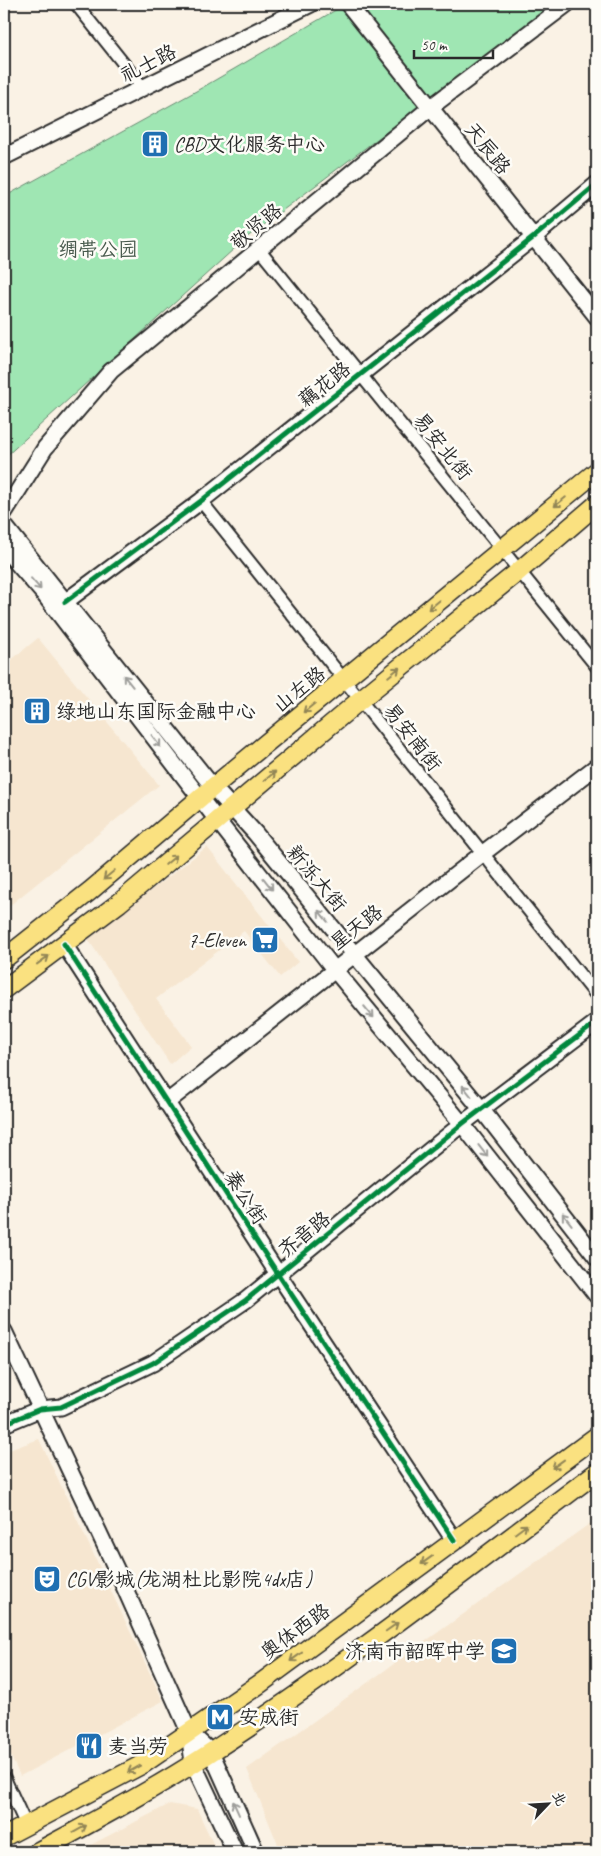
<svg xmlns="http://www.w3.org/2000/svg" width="601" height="1856" viewBox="0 0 601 1856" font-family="Caveat,'LXGW WenKai TC',sans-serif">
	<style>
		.built { fill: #f6e6d0 }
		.green { fill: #9fe6b3; stroke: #65886f }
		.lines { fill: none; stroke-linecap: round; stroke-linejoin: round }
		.street-casing { stroke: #2b2b2b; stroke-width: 15 }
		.secondary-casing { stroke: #2b2b2b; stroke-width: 19 }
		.primary-casing { stroke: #2b2b2b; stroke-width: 21 }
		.street { stroke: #fdfcf7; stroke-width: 11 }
		.secondary { stroke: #fdfcf7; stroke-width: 15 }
		.primary { stroke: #fae180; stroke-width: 18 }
		.cycleway-casing { stroke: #fdfcf7; stroke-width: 8 }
		.cycleway { stroke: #00873e; stroke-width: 5 }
		.oneway { stroke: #928656 }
		.oneway2 { stroke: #9e9e9b }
		.labels { text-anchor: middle; stroke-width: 5; stroke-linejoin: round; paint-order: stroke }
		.street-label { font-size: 20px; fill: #2b2b2b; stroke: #fdfcf7 }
		.poi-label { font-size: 20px; fill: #2b2b2b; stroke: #fdfcf7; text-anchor: start }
		.park-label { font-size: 20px; fill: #485a4d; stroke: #fdfcf7 }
	</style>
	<rect width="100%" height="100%" fill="#faf2e5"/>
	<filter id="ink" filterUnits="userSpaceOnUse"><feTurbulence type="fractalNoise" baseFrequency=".02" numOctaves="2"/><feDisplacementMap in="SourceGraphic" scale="10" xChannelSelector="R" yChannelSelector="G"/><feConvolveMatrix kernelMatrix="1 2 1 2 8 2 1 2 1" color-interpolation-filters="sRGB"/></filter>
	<g filter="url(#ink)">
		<!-- built -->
		<path class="built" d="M38 638 159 785 4 910V666Z
			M207 847 298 962 280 977 244 931 156 999 191 1046 170 1064 88 939Z
			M39 1439 163 1701 20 1776 4 1742V1452Z
			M592 1522 597 1534V1852H281L247 1769Z
			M170 1804 197 1809 217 1852H77Z"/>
		<!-- green -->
		<path class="green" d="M346 4H556L246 238 4 458V197L198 90Z"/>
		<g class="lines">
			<!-- street casing -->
			<g class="street-casing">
				<path id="street" d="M76 4 143 88
					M259 249 597 667
					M201 501 597 996
					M4 1777 26 1825"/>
			</g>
			<!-- secondary casing -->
			<g class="secondary-casing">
				<path id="secondary" d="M348 4 597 317
					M4 157 311 4
					M4 513 45 448 111 371 431 107 567 4
					M4 525 213 787 255 833 482 1110 597 1258
					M4 548 43 593 217 820 334 969 462 1124 597 1296
					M65 602 201 501 534 237 597 184
					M64 944 278 1274 454 1540
					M166 1103 482 854 597 766
					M4 1331 118 1573 189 1732 193 1763 235 1852
					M4 1424 40 1409 61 1407 153 1363 246 1300 462 1124 597 1022
					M189 1732 211 1752 256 1852"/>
			</g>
			<!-- primary casing -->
			<g class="primary-casing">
				<path id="primary" d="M4 959 90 891 213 787 597 471
					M4 989 119 903 360 700 519 571 597 504
					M4 1837 143 1764 261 1683 597 1436
					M37 1852C94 1821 151 1791 205 1756 341 1669 468 1569 597 1472"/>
			</g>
			<!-- street -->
			<use href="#street" class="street"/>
			<!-- secondary -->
			<use href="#secondary" class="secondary"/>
			<!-- primary -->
			<use href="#primary" class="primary"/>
			<!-- cycleway casing -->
			<g class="cycleway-casing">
				<path id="cycleway" d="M65 602 201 501 534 237 597 184
					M64 944 278 1274 454 1540
					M4 1424 40 1409 61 1407 153 1363 246 1300 462 1124 597 1022"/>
			</g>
			<!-- cycleway -->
			<use href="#cycleway" class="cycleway"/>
		</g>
		<!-- one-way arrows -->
		<defs><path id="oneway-shaft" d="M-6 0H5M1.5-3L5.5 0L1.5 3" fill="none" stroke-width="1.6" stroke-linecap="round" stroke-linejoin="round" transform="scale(1.25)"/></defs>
		<g class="oneway">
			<use href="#oneway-shaft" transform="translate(560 502) rotate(141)"/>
			<use href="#oneway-shaft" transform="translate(434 605) rotate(141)"/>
			<use href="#oneway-shaft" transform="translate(394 672) rotate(-39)"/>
			<use href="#oneway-shaft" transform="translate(309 708) rotate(141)"/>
			<use href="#oneway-shaft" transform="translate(270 776) rotate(-40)"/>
			<use href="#oneway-shaft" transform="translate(171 860) rotate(-40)"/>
			<use href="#oneway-shaft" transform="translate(109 875) rotate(140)"/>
			<use href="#oneway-shaft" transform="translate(43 960) rotate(-36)"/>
			<use href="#oneway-shaft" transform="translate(558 1464) rotate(144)"/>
			<use href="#oneway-shaft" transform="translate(521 1529) rotate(-37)"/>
			<use href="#oneway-shaft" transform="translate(427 1560) rotate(144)"/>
			<use href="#oneway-shaft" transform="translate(392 1627) rotate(-35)"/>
			<use href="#oneway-shaft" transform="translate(296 1657) rotate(144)"/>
			<use href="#oneway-shaft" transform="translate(134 1769) rotate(151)"/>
			<use href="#oneway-shaft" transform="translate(80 1829) rotate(-29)"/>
		</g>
		<g class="oneway2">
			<use href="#oneway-shaft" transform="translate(36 584) rotate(49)"/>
			<use href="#oneway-shaft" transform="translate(128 681) rotate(-129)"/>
			<use href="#oneway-shaft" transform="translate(156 741) rotate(53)"/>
			<use href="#oneway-shaft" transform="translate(268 884) rotate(52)"/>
			<use href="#oneway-shaft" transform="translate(323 916) rotate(-130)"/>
			<use href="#oneway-shaft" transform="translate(369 1012) rotate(50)"/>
			<use href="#oneway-shaft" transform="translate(467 1091) rotate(-129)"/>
			<use href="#oneway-shaft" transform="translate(483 1151) rotate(52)"/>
			<use href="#oneway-shaft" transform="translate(567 1219) rotate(-128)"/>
			<use href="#oneway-shaft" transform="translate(236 1808) rotate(-114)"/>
		</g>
	</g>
	<!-- icons -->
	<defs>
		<g id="building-square" transform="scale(1.4375)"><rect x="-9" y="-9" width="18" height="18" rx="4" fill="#1f6fb2" stroke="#fdfcf7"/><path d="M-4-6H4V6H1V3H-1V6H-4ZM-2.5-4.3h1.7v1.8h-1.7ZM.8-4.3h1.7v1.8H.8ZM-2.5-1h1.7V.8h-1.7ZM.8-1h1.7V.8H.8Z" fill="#fff"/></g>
		<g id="supermarket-square" transform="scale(1.4375)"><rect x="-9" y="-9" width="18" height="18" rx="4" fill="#1f6fb2" stroke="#fdfcf7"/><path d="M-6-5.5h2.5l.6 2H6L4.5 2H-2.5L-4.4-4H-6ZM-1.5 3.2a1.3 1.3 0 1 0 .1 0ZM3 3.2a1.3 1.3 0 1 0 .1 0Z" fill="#fff"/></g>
		<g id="theatre-square" transform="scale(1.4375)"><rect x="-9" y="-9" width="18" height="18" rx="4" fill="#1f6fb2" stroke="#fdfcf7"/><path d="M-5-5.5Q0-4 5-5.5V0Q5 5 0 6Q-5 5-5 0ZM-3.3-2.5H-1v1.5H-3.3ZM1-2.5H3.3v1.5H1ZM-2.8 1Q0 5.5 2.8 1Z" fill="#fff"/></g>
		<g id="school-square" transform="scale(1.4375)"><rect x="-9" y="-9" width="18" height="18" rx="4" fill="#1f6fb2" stroke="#fdfcf7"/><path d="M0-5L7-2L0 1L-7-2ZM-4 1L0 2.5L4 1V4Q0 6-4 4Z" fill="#fff"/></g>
		<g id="metro-square" transform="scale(1.4375)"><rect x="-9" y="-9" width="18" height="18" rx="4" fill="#1f6fb2" stroke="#fdfcf7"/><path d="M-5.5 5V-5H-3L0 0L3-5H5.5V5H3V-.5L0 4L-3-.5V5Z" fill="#fff"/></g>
		<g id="restaurant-square" transform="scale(1.4375)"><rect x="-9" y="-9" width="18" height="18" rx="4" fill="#1f6fb2" stroke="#fdfcf7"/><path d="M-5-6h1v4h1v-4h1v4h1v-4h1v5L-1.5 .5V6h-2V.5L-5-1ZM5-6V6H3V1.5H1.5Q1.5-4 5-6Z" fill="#fff"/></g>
	</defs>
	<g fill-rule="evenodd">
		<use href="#building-square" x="155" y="144"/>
		<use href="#building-square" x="37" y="711"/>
		<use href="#supermarket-square" x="265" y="940"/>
		<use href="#theatre-square" x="47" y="1579"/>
		<use href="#school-square" x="504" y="1651"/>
		<use href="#metro-square" x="220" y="1717"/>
		<use href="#restaurant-square" x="89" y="1746"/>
	</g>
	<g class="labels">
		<!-- street labels -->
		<g class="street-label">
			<text transform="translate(148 63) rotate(-27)" y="7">礼士路</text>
			<text transform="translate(488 148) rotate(51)" y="7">天辰路</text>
			<text transform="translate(256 226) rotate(-40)" y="7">敬贤路</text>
			<text transform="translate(324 384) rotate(-38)" y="7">藕花路</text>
			<text transform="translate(443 446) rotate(51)" y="7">易安北街</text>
			<text transform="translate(299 689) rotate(-39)" y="7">山左路</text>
			<text transform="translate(413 737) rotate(52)" y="7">易安南街</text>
			<text transform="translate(317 878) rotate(50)" y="7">新泺大街</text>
			<text transform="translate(356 927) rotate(-38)" y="7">星天路</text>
			<text transform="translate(246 1197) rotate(57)" y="7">秦公街</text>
			<text transform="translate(304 1234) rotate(-39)" y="7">齐音路</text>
			<text transform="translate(295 1631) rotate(-36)" y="7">奥体西路</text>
		</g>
		<!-- poi labels -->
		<g class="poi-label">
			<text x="174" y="151">CBD文化服务中心</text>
			<text x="56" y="718">绿地山东国际金融中心</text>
			<text x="246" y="947" text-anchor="end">7-Eleven</text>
			<text x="66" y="1586">CGV影城(龙湖杜比影院4dx店)</text>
			<text x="485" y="1658" text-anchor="end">济南市韶晖中学</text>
			<text x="239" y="1724">安成街</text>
			<text x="108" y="1753">麦当劳</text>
		</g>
		<!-- park labels -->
		<g class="park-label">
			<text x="98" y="256">绸带公园</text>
		</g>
	</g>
	<!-- margin -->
	<rect width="601" height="1856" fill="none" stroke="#fdfcf7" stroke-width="20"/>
	<rect x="10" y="10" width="581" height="1836" fill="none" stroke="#2b2b2b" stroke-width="2" filter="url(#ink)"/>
	<!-- north arrow -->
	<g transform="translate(548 1804) rotate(65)" stroke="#fdfcf7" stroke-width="4" paint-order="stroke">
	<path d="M0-4L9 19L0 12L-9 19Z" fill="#2b2b2b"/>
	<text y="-8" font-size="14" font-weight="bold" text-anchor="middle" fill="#2b2b2b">北</text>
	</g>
	<!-- scale -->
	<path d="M414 50v8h79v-8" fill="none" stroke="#2b2b2b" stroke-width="2.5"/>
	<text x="421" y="50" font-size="15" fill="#2b2b2b" stroke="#fdfcf7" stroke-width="4" paint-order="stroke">50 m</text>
</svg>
